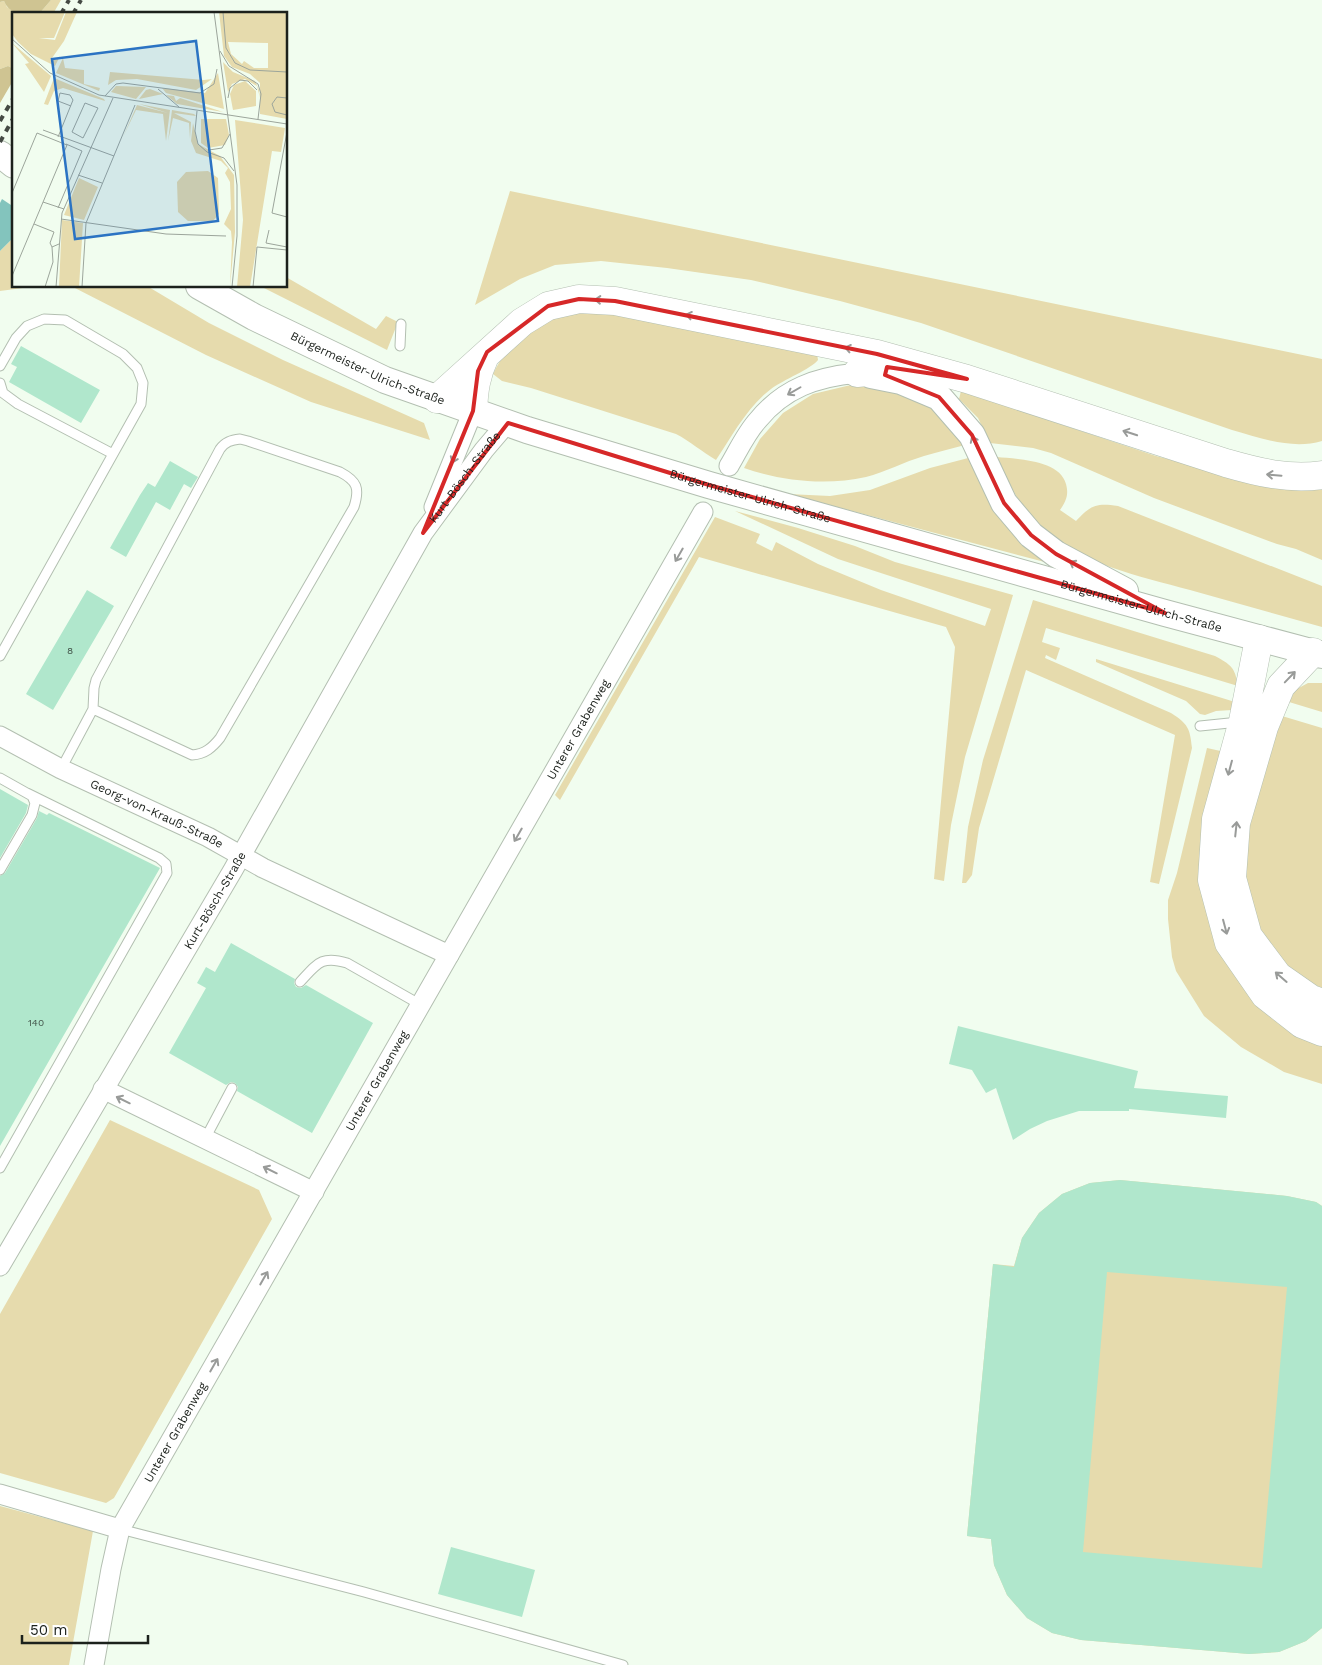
<svg xmlns="http://www.w3.org/2000/svg" width="1322" height="1665" viewBox="0 0 1322 1665" font-family="'Work Sans',sans-serif">
	<style>
		.green { fill: #e6dbad }
		.forest { fill: #cfc492 }
		.water { fill: #83c4bd }
		.building { fill: #b0e7cc; fill-rule: evenodd }
		.lines { fill: none; stroke-linecap: round; stroke-linejoin: round }
		.lane-casing { stroke: #b3bfb1; stroke-width: 11 }
		.street-casing { stroke: #b3bfb1; stroke-width: 21 }
		.secondary-casing { stroke: #b3bfb1; stroke-width: 28 }
		.highway-casing { stroke: #b3bfb1; stroke-width: 29 }
		.lane { stroke: #fff; stroke-width: 9 }
		.street { stroke: #fff; stroke-width: 19 }
		.secondary { stroke: #fff; stroke-width: 26 }
		.highway { stroke: #fff; stroke-width: 28 }
		.rail { stroke: #444a44; stroke-width: 4; stroke-dasharray: 6 6; stroke-linecap: butt }
		.oneway { stroke: #999b99 }
		.marked { fill: none; stroke: #d62828; stroke-width: 4; stroke-linejoin: round }
		.labels { text-anchor: middle; stroke-width: 4.5; stroke-linejoin: round; paint-order: stroke }
		.number-label { font-size: 10px; fill: #415248 }
		.street-label { font-size: 12px; fill: #1c211c; stroke: #fff }
		.inset-road { fill: none; stroke: #9ca59b; stroke-width: 1 }
		.view { fill: #2b73c3; fill-opacity: 0.15; stroke: #2b73c3; stroke-width: 2.5 }
		.inset-edge { fill: none; stroke: #1c211c; stroke-width: 2.5 }
	</style>
	<rect width="100%" height="100%" fill="#f1fdef"/>
	<!-- green -->
	<path class="green" d="M51 0H61L53 14H39Z
		M4 1 7 7 18 14H14V69L8 66 0 69V2Z
		M510 191 1322 359V441C1292 450 1260 438 1232 430L921 323 840 301 751 280 667 268 601 261 555 265 520 279 475 305Z
		M14 237V286H38L0 291V251Z
		M286 277 376 329 386 316 398 322 387 350 260 286H286Z
		M71 286H147L209 323 283 360 424 423 430 440 311 402 206 355Z
		M588 310 603 311 817 354 818 360C811 369 783 380 771 389 748 406 732 436 716 460 702 452 690 441 676 434L531 388 502 381 493 374C504 350 523 332 547 321 559 315 575 313 588 310Z
		M855 384 888 388 939 411 965 445C951 449 937 452 924 456 904 462 885 472 866 477 826 486 781 481 744 468L760 439 783 413 813 394Z
		M961 391 1156 456 1259 483 1322 487V560L1296 549 1277 544 1154 498 1051 453 1033 448 990 443 978 418 959 399Z
		M972 457 1056 565 788 494 830 496 870 490 930 468Z
		M997 457C1017 459 1060 460 1066 484 1069 495 1066 501 1060 510L1076 521C1091 505 1096 503 1118 506L1322 586V627C1278 615 1234 602 1190 590 1139 576 1080 564 1040 527 1020 509 1008 481 997 457Z
		M735 511 798 528 855 546 895 562 1013 595 965 757 951 825 944 881 934 879 955 647 946 627 699 557 560 800 555 795 715 517 760 534 756 543 772 551 776 542 818 564 881 590 985 626 991 609 838 559Z
		M1033 600 1215 656C1231 665 1235 667 1238 686L1046 628 1042 642 1060 648 1056 660 1046 655 1045 658 1171 713C1188 724 1190 728 1192 748L1159 884 1150 882 1175 735 1026 670 979 828 972 875 966 883H962L968 827 983 760Z
		M1096 659 1235 702 1232 710 1216 711 1205 715 1200 714 1186 701 1096 662Z
		M1308 683H1322V712L1289 702 1295 690Z
		M1282 716 1322 728V993L1285 970 1257 933 1242 879 1247 825Z
		M1207 748 1234 754 1212 880 1322 1032V1084L1284 1072 1241 1047 1204 1016 1176 971 1172 957 1168 919V900L1177 873Z
		M110 1120 259 1190 272 1219 114 1498 106 1503 0 1473V1314Z
		M1120 1180 1287 1196 1316 1202 1322 1206V1628L1306 1641 1279 1652 1249 1654 1081 1640 1052 1633 1027 1618 1007 1595 994 1565 991 1539 967 1536 993 1264 1014 1266 1022 1238 1039 1213 1062 1194 1090 1183Z
		M0 1506 93 1531 69 1665H0Z"/>
	<!-- forest -->
	<path class="forest" d="M0 0H51L39 14C25 14 10 16 4 1L0 2Z
		M8 66 14 69V79L0 103V69Z"/>
	<!-- water -->
	<path class="water" d="M2 199 14 207V237L0 251V203Z"/>
	<!-- building -->
	<path class="building" d="M21 346 100 390 81 423 9 382 17 367 11 364Z
		M170 461 198 477 191 488 184 484 170 510 156 502 126 557 110 548 140 495 148 483 155 487Z
		M87 590 114 606 53 710 26 694Z
		M0 789 28 805 26 813 0 858Z
		M39 811 47 815 49 813 160 868 0 1146V876L5 873 37 818Z
		M231 943 295 979 294 983 296 987 301 988 306 985 373 1023 312 1133 237 1091 238 1087 235 1083 231 1082 226 1085 169 1053 206 988 197 983 206 967 215 972Z
		M958 1026 1138 1071 1134 1088 1228 1096 1226 1118 1129 1109V1111H1079L1047 1121 1030 1129 1013 1140 996 1088 986 1093 972 1070 949 1064Z
		M1120 1180 1287 1196 1316 1202 1322 1206V1628L1306 1641 1279 1652 1249 1654 1081 1640 1052 1633 1027 1618 1007 1595 994 1565 991 1539 967 1536 993 1264 1014 1267 1022 1238 1039 1213 1062 1194 1090 1183ZM1107 1272 1287 1287 1262 1568 1083 1552Z
		M451 1547 535 1570 522 1617 438 1594Z"/>
	<g class="lines">
		<!-- lane casing -->
		<g class="lane-casing">
			<path id="lane" d="M400 346 401 324
				M0 366 16 338 27 326 44 319 65 320 123 354 137 368 143 383 141 404 0 656
				M0 383 3 393 18 404 113 454
				M240 439 248 441 340 472C357 481 360 488 354 507L220 738C212 748 205 754 192 755L93 709 94 688 96 680 220 449C225 442 231 440 240 439Z
				M1200 726 1239 722
				M61 769 93 709
				M0 778 32 796 35 803 32 815 0 870
				M300 982C317 964 321 955 347 963L421 1005
				M205 1139 232 1088
				M0 1168 167 873 166 864 159 858 27 793
				M120 1529 364 1592 623 1665"/>
		</g>
		<!-- street casing -->
		<g class="street-casing">
			<g id="street">
				<path d="M729 466C738 451 746 433 758 420 784 388 817 377 857 373"/>
				<path d="M434 507 473 411"/>
				<path id="s1" d="M0 736 61 769 208 837 263 868 449 955"/>
				<path d="M103 1089 314 1192"/>
				<path id="s2" d="M0 1266 233 870 423 533 484 450 507 423"/>
				<path d="M0 1494 120 1529"/>
				<path id="s3" d="M94 1665 111 1569 120 1529 703 512"/>
			</g>
		</g>
		<!-- secondary casing -->
		<g class="secondary-casing">
			<g id="secondary">
				<path d="M0 154 14 165"/>
				<path id="s4" d="M199 286 254 317 385 380 527 430 709 485 1165 613 1322 655"/>
				<path d="M871 375 901 381 939 397 972 435 1004 503 1031 535 1056 554 1125 591"/>
			</g>
		</g>
		<!-- highway casing -->
		<g class="highway-casing">
			<path id="highway" d="M857 373 898 369 906 370
				M437 399 522 322 548 306 579 299 615 301 877 354 967 379 1226 463C1257 472 1289 480 1322 475
				M473 411C474 390 476 375 485 356
				M1259 639 1243 721 1216 819 1212 880 1229 943 1265 995 1302 1024 1322 1032
				M1313 652 1281 686 1264 727 1236 823 1232 878 1248 936 1278 976 1311 999 1322 1003"/>
		</g>
		<!-- lane -->
		<use href="#lane" class="lane"/>
		<!-- street -->
		<use href="#street" class="street"/>
		<!-- secondary -->
		<use href="#secondary" class="secondary"/>
		<!-- highway -->
		<use href="#highway" class="highway"/>
		<!-- rail -->
		<path class="rail" d="M61 14 69 0
			M73 14 81 0
			M0 121 14 97
			M0 142 14 117"/>
	</g>
	<!-- one-way arrows -->
	<defs><path id="oneway-shaft" d="M-6 0H5M1.5-3L5.5 0L1.5 3" fill="none" stroke-width="1.6" stroke-linecap="round" stroke-linejoin="round" transform="scale(1.25)"/></defs>
	<g class="oneway">
		<use href="#oneway-shaft" transform="translate(602 300) rotate(-177)"/>
		<use href="#oneway-shaft" transform="translate(693 316) rotate(-169)"/>
		<use href="#oneway-shaft" transform="translate(852 349) rotate(-169)"/>
		<use href="#oneway-shaft" transform="translate(794 391) rotate(150)"/>
		<use href="#oneway-shaft" transform="translate(1130 433) rotate(-162)"/>
		<use href="#oneway-shaft" transform="translate(975 443) rotate(-115)"/>
		<use href="#oneway-shaft" transform="translate(455 456) rotate(112)"/>
		<use href="#oneway-shaft" transform="translate(1274 475) rotate(-175)"/>
		<use href="#oneway-shaft" transform="translate(679 555) rotate(120)"/>
		<use href="#oneway-shaft" transform="translate(1076 565) rotate(-151)"/>
		<use href="#oneway-shaft" transform="translate(1290 677) rotate(-46)"/>
		<use href="#oneway-shaft" transform="translate(1230 768) rotate(105)"/>
		<use href="#oneway-shaft" transform="translate(1236 829) rotate(-84)"/>
		<use href="#oneway-shaft" transform="translate(518 835) rotate(120)"/>
		<use href="#oneway-shaft" transform="translate(1225 927) rotate(75)"/>
		<use href="#oneway-shaft" transform="translate(1281 977) rotate(-139)"/>
		<use href="#oneway-shaft" transform="translate(123 1100) rotate(-154)"/>
		<use href="#oneway-shaft" transform="translate(270 1170) rotate(-154)"/>
		<use href="#oneway-shaft" transform="translate(264 1278) rotate(-60)"/>
		<use href="#oneway-shaft" transform="translate(214 1365) rotate(-60)"/>
	</g>
	<!-- marked area -->
	<path class="marked" d="M579 299 615 301 877 354 967 379 887 367 885 375 939 397 972 435 1004 503 1031 535 1056 554 1165 613 709 485 508 423 423 533 473 411 478 371 487 352 548 306Z"/>
	<g class="labels">
		<!-- number labels -->
		<g class="number-label">
			<text x="70" y="654">8</text>
			<text x="36" y="1026">140</text>
		</g>
		<!-- street labels -->
		<g class="street-label">
			<text dy="4" stroke="none"><textPath href="#s4" startOffset="188">Bürgermeister-Ulrich-Straße</textPath></text>
			<text dy="4" stroke="none"><textPath href="#s2" startOffset="916">Kurt-Bösch-Straße</textPath></text>
			<text dy="4" stroke="none"><textPath href="#s4" startOffset="592">Bürgermeister-Ulrich-Straße</textPath></text>
			<text dy="4" stroke="none"><textPath href="#s4" startOffset="998">Bürgermeister-Ulrich-Straße</textPath></text>
			<text dy="4" stroke="none"><textPath href="#s3" startOffset="1060">Unterer Grabenweg</textPath></text>
			<text dy="4" stroke="none"><textPath href="#s1" startOffset="175">Georg-von-Krauß-Straße</textPath></text>
			<text dy="4" stroke="none"><textPath href="#s2" startOffset="424">Kurt-Bösch-Straße</textPath></text>
			<text dy="4" stroke="none"><textPath href="#s3" startOffset="655">Unterer Grabenweg</textPath></text>
			<text dy="4" stroke="none"><textPath href="#s3" startOffset="250">Unterer Grabenweg</textPath></text>
		</g>
	</g>
	<!-- overview -->
	<g transform="translate(12 12)">
		<rect width="275" height="275" fill="#f1fdef"/>
		<path d="M0 0H53L42 26H27L43 28 54 0H65L52 29 40 46 44 48 48 44 43 54 19 42 6 30 0 22ZM207 0H275V107L248 102V71L238 62 220 55 212 44ZM216 30 256 31V56H242L232 49 230 52 219 42ZM0 31 39 64 32 80 13 52 17 51ZM51 46 53 56 72 58V72L88 76 87 79 44 61ZM211 50 221 60 243 69 247 78 248 86 245 74 233 67 220 72 216 80ZM98 60 192 68 200 67 184 78 125 67 104 68 96 73ZM206 61 212 97 154 81 150 76 193 81ZM42 66 92 87 93 89 51 76 42 79 36 93 32 92ZM233 69 244 79V94L221 98 218 82 222 73ZM104 74 134 75 124 87 99 80ZM138 77 151 82 127 87 134 78ZM154 83 162 84 164 89 168 86 211 100 165 92ZM127 92 158 98 154 129 151 102 124 98 111 125 125 93 156 101ZM160 98 182 102 184 104 162 101 179 110 178 127 177 111 161 106 156 129ZM189 107H214L217 123 213 133 196 136 189 131ZM223 108 273 116 269 140 260 139 238 275H225L231 208ZM181 111 186 132 208 144 222 163 223 220 218 275 220 230 219 219 212 212 219 197 218 170 213 161 216 156 209 149 184 141 179 129ZM196 159 206 166 207 202 201 209H176L166 200 165 170 174 160ZM67 166 86 175 72 208 52 203ZM50 208 71 211 67 275H47Z" fill="#e6dbad" fill-rule="evenodd"/>
		<path class="inset-road" d="M202 0 225 173V224L220 275M211 0 214 36 223 51 238 58 275 60M0 27 38 61 87 83 275 112M208 39 217 54 246 72 249 82 246 107M146 77 167 95M93 84 104 72 111 71 188 81 202 72 205 57M216 86 218 76 228 68 236 69 245 78M275 86 265 85 260 92 263 100 275 103M73 91 86 96 71 126 60 120ZM185 99 183 119 186 132 195 140 212 146 222 159M31 118 102 144M275 120 260 201 275 205M46 125 61 88 58 83 48 81 46 89 59 94M197 138 210 136 218 122M66 163 90 171M0 181 25 121 55 133 0 264M31 190 52 197M46 196 70 139 54 132M49 207 154 222 214 224M22 212 42 220 38 231 40 235M257 218 254 231 275 235M33 275 41 250 40 235 47 232M44 275 50 201 101 86M70 275 74 211 123 93M241 275 245 235 275 238"/>
		<path class="view" d="M184 29 206 209 63 227 40 47Z"/>
		<rect width="275" height="275" class="inset-edge"/>
	</g>
	<!-- scale -->
	<path d="M22 1635v8h126v-8" fill="none" stroke="#1c211c" stroke-width="2.5"/>
	<text x="30" y="1635" font-size="15" fill="#1c211c" stroke="#ffffff" stroke-width="4" paint-order="stroke">50 m</text>
</svg>
